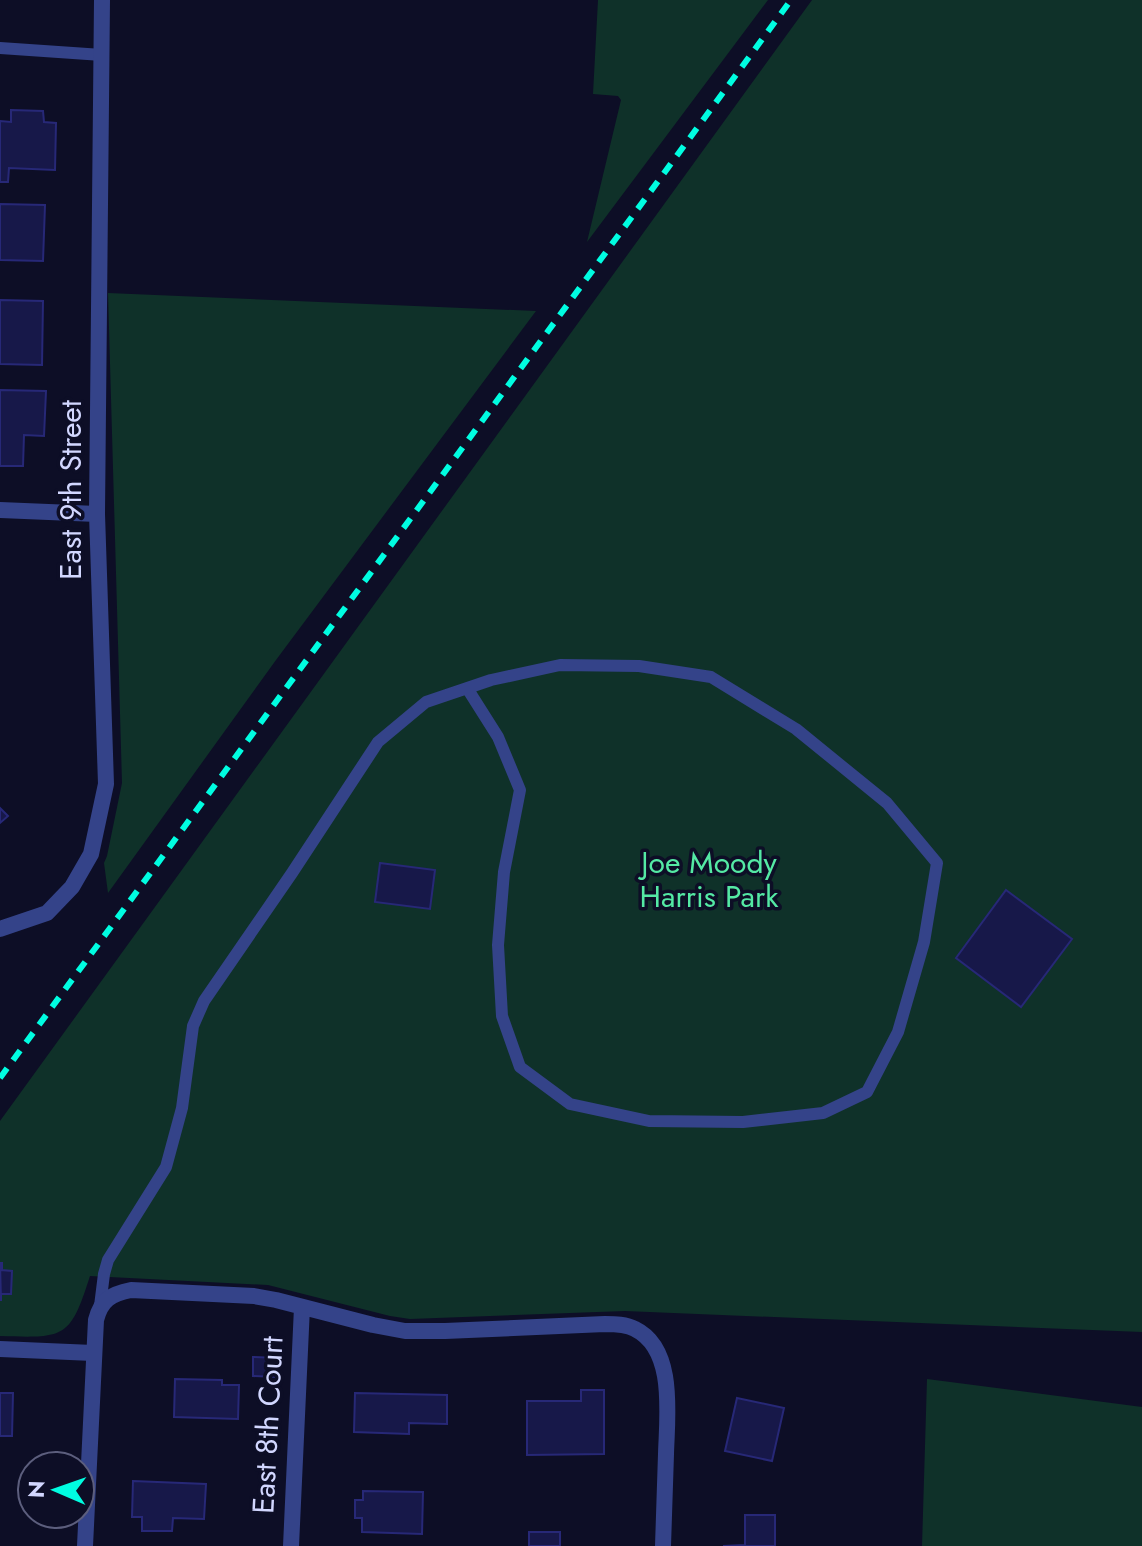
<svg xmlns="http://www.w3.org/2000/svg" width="1142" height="1546" viewBox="0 0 1142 1546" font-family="Jost,sans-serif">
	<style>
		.green { fill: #0f3129 }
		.building { fill: #171849; stroke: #272877; stroke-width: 2 }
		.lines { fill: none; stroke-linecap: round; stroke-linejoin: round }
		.service { stroke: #344389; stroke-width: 12 }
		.minor { stroke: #344389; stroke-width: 16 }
		.rail { stroke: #00fde1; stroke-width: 6; stroke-dasharray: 12 10; stroke-linecap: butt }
		.labels { text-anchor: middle; stroke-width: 7; stroke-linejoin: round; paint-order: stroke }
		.street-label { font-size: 30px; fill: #d2d7ff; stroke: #0d0e26 }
		.park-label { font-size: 30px; fill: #54e9a4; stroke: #0d0e26 }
	</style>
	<rect width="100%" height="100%" fill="#0d0e26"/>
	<!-- green -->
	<path class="green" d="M598 0H768L587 242 621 100 618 96 593 94Z
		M812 0H1142V1332L625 1311 410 1319 390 1316 268 1285 90 1276C70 1339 65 1338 0 1336V1121Z
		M108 293 536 311 276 660 108 893 104 863 107 856 122 783Z
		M927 1379 1142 1407V1546H922Z"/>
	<!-- building -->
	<path class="building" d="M11 110 43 111 44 122 56 123 55 170 9 168 8 182H0V121L11 122Z
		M0 204 45 205 43 261 0 260Z
		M0 300 43 301 42 365 0 364Z
		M0 390 46 391 44 436 24 435 23 466H0Z
		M0 808 8 816 0 823Z
		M380 863 435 870 430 909 375 902Z
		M1006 890 1072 939 1021 1007 956 958Z
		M0 1263H2V1270L12 1271 11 1294H1V1301Z
		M253 1357 278 1358 277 1377 253 1376Z
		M175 1379 222 1380V1385H239L238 1419 174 1417Z
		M581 1390H604V1454L527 1455V1401H581Z
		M0 1393H13L12 1436H0Z
		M355 1393 447 1395V1424L409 1423V1434L354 1432Z
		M737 1398 784 1408 772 1461 725 1451Z
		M133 1481 206 1484 204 1519 173 1518 172 1531H142V1517H132Z
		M363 1491 423 1492 422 1534 362 1532V1518H355V1500H363Z
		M745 1515H775V1546H723L745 1545Z
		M529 1532H560V1546H529Z"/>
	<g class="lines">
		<!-- service -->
		<path class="service" d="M0 48 102 55
			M100 1306 104 1274 108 1260 166 1167 182 1108 193 1026 204 1001 292 873 378 742 426 702 491 680 560 665 639 666 711 677 796 729 887 803 937 863 924 942 898 1032 867 1092 823 1113 743 1122 649 1121 570 1104 520 1067 502 1016 498 945 504 872 520 790 498 737 467 688"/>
		<!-- minor -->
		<path class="minor" d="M0 510 97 514
			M0 929 47 913 72 887 91 854 106 784 97 514 102 0
			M0 1349 93 1353
			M85 1546 96 1320C101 1300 111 1294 131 1290L254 1296 276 1300 373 1325 405 1331H445L605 1324C615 1324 626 1324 635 1329 676 1349 667 1416 666 1454 665 1484 664 1515 663 1546
			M291 1546 302 1307"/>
		<!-- rail -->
		<path class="rail" d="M0 1078 791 0"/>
	</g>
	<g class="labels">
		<!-- street labels -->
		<g class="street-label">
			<text transform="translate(71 490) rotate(-90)" y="10">East 9th Street</text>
			<text transform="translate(268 1425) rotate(-87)" y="10">East 8th Court</text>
		</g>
		<!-- park labels -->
		<g class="park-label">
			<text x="709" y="873">Joe Moody<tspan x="709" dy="34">Harris Park</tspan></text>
		</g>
	</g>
	<!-- north arrow -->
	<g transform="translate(56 1490) rotate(272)"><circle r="38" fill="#0d0e26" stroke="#5c5e7d" stroke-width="2"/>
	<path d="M0-6L14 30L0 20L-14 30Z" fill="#00fde1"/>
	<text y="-12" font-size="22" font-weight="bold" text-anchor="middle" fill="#d2d7ff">N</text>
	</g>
</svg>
